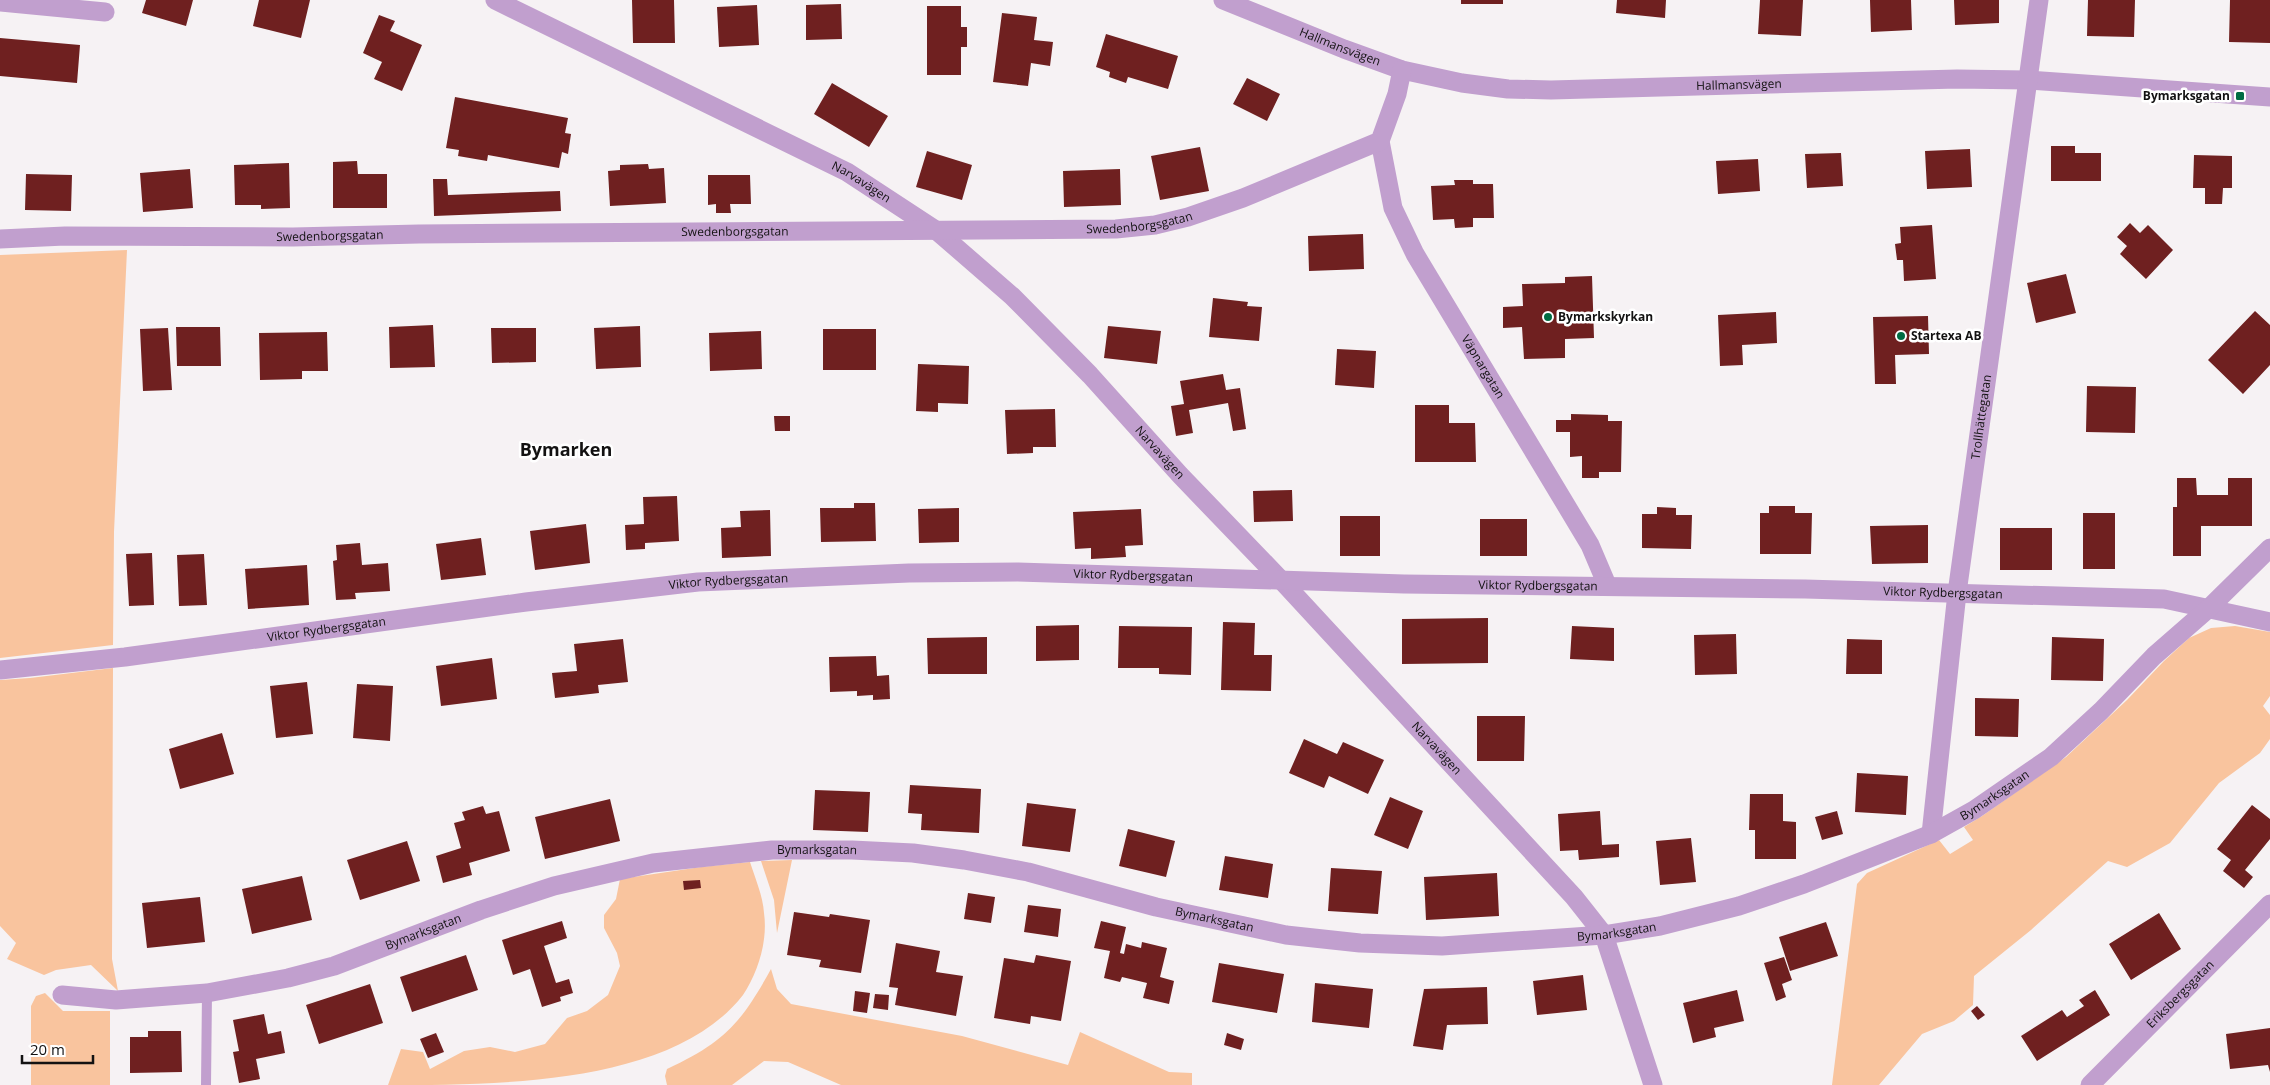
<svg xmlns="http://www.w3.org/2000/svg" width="2270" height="1085" viewBox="0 0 2270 1085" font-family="'Open Sans',sans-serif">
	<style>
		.green { fill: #f9c49e }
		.building { fill: #6f2020 }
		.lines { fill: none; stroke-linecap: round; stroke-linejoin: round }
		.service { stroke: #c19fce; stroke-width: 10 }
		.minor { stroke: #c19fce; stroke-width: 19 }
		.poi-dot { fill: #006c43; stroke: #fff; stroke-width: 2 }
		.labels { text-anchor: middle; stroke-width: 5; stroke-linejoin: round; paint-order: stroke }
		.street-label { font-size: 12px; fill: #131212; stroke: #fff }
		.poi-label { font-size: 12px; font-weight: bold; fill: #131212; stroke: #fff; text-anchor: start }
		.district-label { font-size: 18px; font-weight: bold; fill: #131212; stroke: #fff }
	</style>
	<rect width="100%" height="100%" fill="#f6f2f4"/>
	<!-- green -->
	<path class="green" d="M127 250 114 532 113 645 0 658V255Z
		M2235 626 2270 632V696L2263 706 2270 715V739L2260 753 2219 783 2170 843 2127 867 2108 861 2031 930 1974 976 1973 1005 1954 1021 1922 1034 1879 1085H1832L1857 884 1867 873 1939 840 1950 854 1973 840 1964 827 1982 816 2066 757 2127 700 2164 661 2189 638 2211 628Z
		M113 668 112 959 118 991 91 965 56 970 44 975 7 959 16 943 0 926V680L30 678Z
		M792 860 777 933 774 900 761 861Z
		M750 862C755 878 763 896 764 913 768 941 758 972 743 995 673 1085 499 1085 388 1085L401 1049 423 1052 430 1069 464 1051 490 1047 515 1052 545 1044 567 1018 587 1011 608 995 620 966 617 953 604 928V915L616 899 620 879 701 867Z
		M771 969 777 989 791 1004 962 1036 1068 1065 1080 1032 1169 1072 1192 1073V1085H841L788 1062 764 1061 732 1085H667L665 1076 667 1069C725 1042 741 1023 771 969Z
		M45 993 63 1011H110V1085H31V1006L36 996Z"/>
	<!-- building -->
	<path class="building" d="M146 0H193L186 26 142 13Z
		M259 0H310L301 38 253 26Z
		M632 0H674L675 43H633Z
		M1461 0H1503V4H1461Z
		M1617 0H1666L1665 18 1616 13Z
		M1760 0H1803L1801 36 1758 34Z
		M1870 0H1911L1912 30 1871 32Z
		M1954 0H1999V23L1955 25Z
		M2088 0H2135L2134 37 2087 36Z
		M2230 0H2270V43L2229 42Z
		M841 4 842 39 806 40V5Z
		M757 5 759 45 719 47 717 7Z
		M927 6H961V27H967V47H961V75H927Z
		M1002 13 1037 17 1034 40 1053 42 1050 66 1031 63 1028 86 993 82Z
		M379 15 395 21 390 31 422 45 402 91 374 79 382 62 363 53Z
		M1106 34 1178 56 1168 89 1128 77 1126 83 1109 77 1110 72 1096 67Z
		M0 38 80 45 77 83 0 76Z
		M1247 78 1280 94 1267 121 1233 104Z
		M832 83 888 116 869 147 814 114Z
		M455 97 568 118 565 133 571 134 568 154 562 152 559 168 488 155 487 161 458 156 459 150 446 148Z
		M2051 146H2075V153H2101V181H2051Z
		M1200 147 1209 191 1160 200 1151 156Z
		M1970 149 1972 187 1927 189 1925 151Z
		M927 151 972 165 962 200 916 187Z
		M1841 153 1843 186 1807 188 1805 154Z
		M2194 155 2232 156V188H2223L2222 204H2205V188H2193Z
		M1758 159 1760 191 1718 194 1716 161Z
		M357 161 358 174H387V208H333V162Z
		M289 163 290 208 261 209V205H235L234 165Z
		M648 164 649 169 664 168 666 203 610 206 608 171 620 170V165Z
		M190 169 193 208 143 212 140 173Z
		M1120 169 1121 205 1064 207 1063 171Z
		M26 174 72 175 71 211 25 210Z
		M708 175H750L751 204H730L731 213H716V204L708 205Z
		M433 179H447L448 195 560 191 561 211 434 216Z
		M1454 180H1473V184H1493L1494 218H1473V227L1455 228 1454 219 1433 220 1431 186 1455 185Z
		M2130 223 2140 233 2148 225 2173 250 2146 279 2120 254 2127 246 2117 237Z
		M1932 225 1936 279 1904 281 1903 260H1897L1895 244 1901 243 1900 227Z
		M1363 234 1364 269 1309 271 1308 236Z
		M2066 274 2076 313 2036 323 2027 283Z
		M1592 276 1594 338 1565 339V358L1524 359 1522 327 1503 328V307L1523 306 1522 284 1565 283V277Z
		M1213 298 1248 302 1247 306 1262 307 1259 341 1209 337Z
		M2255 311 2270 325V365L2243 394 2208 360Z
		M1776 312 1777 343 1742 345 1743 365 1720 366 1718 315Z
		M1928 316 1929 354 1895 355 1896 384H1875L1873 317Z
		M433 325 435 367 390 368 389 327Z
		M640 326 641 367 596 369 594 328Z
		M1108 326 1161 331 1157 364 1104 358Z
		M176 327H220L221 366H177Z
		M168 328 172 390 143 391 140 329Z
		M491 328H536V362L492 363Z
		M823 329H876V370H823Z
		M761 331 762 369 710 371 709 333Z
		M327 332 328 371H302V379L260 380 259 333Z
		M1337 349 1376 351 1374 388 1335 385Z
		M918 364 969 366 968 404 938 403V412L916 411Z
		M1223 374 1226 390 1240 388 1246 429 1233 431 1228 403 1189 410 1193 433 1176 436 1171 406 1184 404 1180 381Z
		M2087 386 2136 387 2135 433 2086 432Z
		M1415 405H1449V423H1475L1476 462H1415Z
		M1055 409 1056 447H1033V453L1007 454 1005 410Z
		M1571 414 1608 415V421H1622L1621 472H1599V478H1582V456L1570 457V432H1556V420H1571Z
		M774 416H790V431H775Z
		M2177 478H2196L2197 495H2228V478H2252V526H2201V556H2173V507H2177Z
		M1292 490 1293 521 1254 522 1253 491Z
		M677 496 679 541 645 543V549L626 550 625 525 644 524 643 497Z
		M854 503H875L876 541 821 542 820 508H854Z
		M1769 506H1795V513H1812L1811 554H1760V513H1769Z
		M1657 507 1676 508V515H1692L1691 549 1642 548V514H1657Z
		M959 508V542L919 543 918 509Z
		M1141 509 1143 545 1125 546 1126 557 1091 559V548L1075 549 1073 512Z
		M770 510 771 556 722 558 721 528 741 527 740 511Z
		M2083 513H2115V569H2083Z
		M1340 516H1380V556H1340Z
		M1480 519H1527V556H1480Z
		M586 524 590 563 535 570 530 531Z
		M1928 525V563L1872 564 1870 526Z
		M2000 528H2052V570H2000Z
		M481 538 486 575 441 580 436 544Z
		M360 543 362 565 388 563 390 591 355 593 356 599 336 600 333 561 337 560 336 545Z
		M152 553 154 605 129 606 126 554Z
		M204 554 207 605 179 606 177 555Z
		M307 565 309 605 248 609 245 569Z
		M1488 618V663L1402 664V619Z
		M1223 622 1255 623 1254 655H1272L1271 691 1221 690Z
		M1079 625V660L1036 661V626Z
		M1119 626 1192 627 1191 675 1159 674V668H1118Z
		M1572 626 1614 628V661L1570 659Z
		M1736 634 1737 674 1695 675 1694 635Z
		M987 637V674H928L927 638Z
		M2052 637 2104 639 2103 681 2051 680Z
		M623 639 628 682 598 685 599 693 555 698 552 673 577 671 574 644Z
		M1847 639 1882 640V674H1846Z
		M876 656 877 676 889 675 890 699 873 700V695L857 696V691L830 692 829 657Z
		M492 658 497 699 441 706 436 666Z
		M307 682 313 734 276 738 270 686Z
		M357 684 393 686 390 741 353 738Z
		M1975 698 2019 699 2018 737 1975 736Z
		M1477 716H1525L1524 761H1477Z
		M222 733 234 774 180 789 169 749Z
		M1304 739 1337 754 1343 742 1384 760 1368 794 1329 776 1324 788 1289 773Z
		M1857 773 1908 776 1906 815 1855 812Z
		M910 785 981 789 979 833 921 830 922 814 908 813Z
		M815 790 870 792 868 832 813 830Z
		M1750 794H1783V821L1796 822V859H1755V830H1749Z
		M1390 797 1423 811 1408 849 1374 835Z
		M610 799 620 841 545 859 535 817Z
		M1027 803 1076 809 1070 852 1022 846Z
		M2252 805 2270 819V839L2245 870 2253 877 2244 888 2223 871 2231 860 2217 849Z
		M483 806 486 814 499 811 510 851 469 863 472 875 443 883 436 856 461 848 454 823 465 820 462 812Z
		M1600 811 1602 845 1619 844V857L1579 860 1578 850 1560 851 1558 814Z
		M1837 811 1843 834 1822 840 1815 817Z
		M1128 829 1175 841 1166 877 1119 866Z
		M1691 838 1696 882 1660 885 1656 841Z
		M407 841 420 881 360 900 347 860Z
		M1225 856 1273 864 1268 898 1219 890Z
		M1331 868 1382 871 1378 914 1328 911Z
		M1497 873 1499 916 1426 920 1424 877Z
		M302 876 312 920 252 934 242 889Z
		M700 880 701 888 684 890 683 881Z
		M968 893 995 897 991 923 964 919Z
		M200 897 205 942 147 948 142 903Z
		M1028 905 1061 909 1058 937 1024 932Z
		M794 912 829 917 830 914 870 920 861 973 819 967 821 960 787 955Z
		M2159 913 2181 949 2131 980 2109 944Z
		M562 921 567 938 544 946 556 983 569 979 573 993 560 997 561 1001 542 1007 530 969 513 975 502 940Z
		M1101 921 1126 927 1120 953 1124 954 1126 944 1141 948 1142 942 1167 948 1160 977 1174 981 1169 1004 1143 998 1147 983 1122 977 1120 982 1104 978 1110 951 1094 948Z
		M1826 922 1838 956 1790 971 1779 937Z
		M896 943 940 951 936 972 963 976 956 1016 895 1005 898 988 889 987Z
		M466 955 478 990 412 1012 400 977Z
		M1036 955 1071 961 1061 1021 1031 1016 1030 1024 994 1018 1004 958 1034 963Z
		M1784 957 1792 980 1782 984 1786 997 1776 1001 1764 963Z
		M1219 963 1284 974 1277 1013 1212 1002Z
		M1583 975 1587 1010 1537 1015 1533 981Z
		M1315 983 1373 989 1369 1028 1312 1022Z
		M370 984 383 1023 319 1044 306 1005Z
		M1487 987 1488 1024 1447 1025 1443 1050 1413 1046 1424 989Z
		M1737 990 1744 1021 1714 1028 1716 1037 1693 1043 1683 1003Z
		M2095 990 2110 1015 2037 1061 2021 1036 2062 1010 2067 1017 2084 1006 2079 1000Z
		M855 991 870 993 867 1013 853 1011Z
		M875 994 889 995 888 1010 873 1008Z
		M1977 1006 1985 1015 1978 1020 1971 1011Z
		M264 1014 268 1034 281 1031 285 1053 256 1059 260 1079 239 1083 233 1052 239 1051 233 1020Z
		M2270 1028V1072L2268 1065 2230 1069 2226 1034Z
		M148 1031H181L182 1072 130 1073V1037H148Z
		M436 1033 444 1052 428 1058 420 1039Z
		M1227 1033 1244 1039 1241 1050 1224 1045Z"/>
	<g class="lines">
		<!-- service -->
		<path class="service" d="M206 1085 207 993"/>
		<!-- minor -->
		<g class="minor">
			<path id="s1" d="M495 0 847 172 937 231 1012 296 1090 375 1180 475 1281 580 1574 897 1604 935 1653 1085"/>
			<path id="s2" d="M1223 0 1344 49 1402 70 1462 83 1508 89 1551 90 1957 79 2027 80 2270 97"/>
			<path d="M0 2 105 12"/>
			<path id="s3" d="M1380 141 1393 208 1415 254 1590 545 1607 585"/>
			<path id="s4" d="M0 239 65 236 293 237 419 234 1116 229 1155 225 1188 217 1243 198 1380 141 1397 94 1402 70"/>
			<path id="s5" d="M0 670 125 657 526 602 698 582 909 573 1018 572 1404 584 1805 589 2164 599 2270 622"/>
			<path id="s6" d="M1931 834 1957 593 2039 0"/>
			<path id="s7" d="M62 995 116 1000 207 993 288 978 334 966 481 910 554 886 653 863 772 850H852L913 853 964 860 1028 872 1156 907 1286 935 1360 943 1442 946 1604 935 1660 926 1739 906 1804 884 1931 834 1974 810 2051 757 2101 711 2154 656 2209 608 2270 548"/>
			<path id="s8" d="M2090 1085 2270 904"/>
		</g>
	</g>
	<!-- markers -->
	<g class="poi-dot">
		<rect x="2235" y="91" width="10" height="10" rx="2.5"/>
		<circle cx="1548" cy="317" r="5"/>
		<circle cx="1901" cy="336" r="5"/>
	</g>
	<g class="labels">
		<!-- street labels -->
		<g class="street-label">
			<text dy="4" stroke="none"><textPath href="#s2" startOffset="126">Hallmansvägen</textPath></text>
			<text dy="4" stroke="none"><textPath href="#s2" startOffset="531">Hallmansvägen</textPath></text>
			<text dy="4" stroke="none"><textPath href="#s1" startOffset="409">Narvavägen</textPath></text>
			<text dy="4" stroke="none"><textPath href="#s4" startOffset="1140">Swedenborgsgatan</textPath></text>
			<text dy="4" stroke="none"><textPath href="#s4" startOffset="735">Swedenborgsgatan</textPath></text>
			<text dy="4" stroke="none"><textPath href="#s4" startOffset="330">Swedenborgsgatan</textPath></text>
			<text dy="4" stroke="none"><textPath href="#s3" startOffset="251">Väpnargatan</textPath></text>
			<text dy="4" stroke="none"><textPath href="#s6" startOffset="420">Trollhättegatan</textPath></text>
			<text dy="4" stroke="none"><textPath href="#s1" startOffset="814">Narvavägen</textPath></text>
			<text dy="4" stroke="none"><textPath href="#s5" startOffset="1139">Viktor Rydbergsgatan</textPath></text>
			<text dy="4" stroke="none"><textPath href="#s5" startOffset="734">Viktor Rydbergsgatan</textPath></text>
			<text dy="4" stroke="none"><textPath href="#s5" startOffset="1544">Viktor Rydbergsgatan</textPath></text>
			<text dy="4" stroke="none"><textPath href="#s5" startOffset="1949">Viktor Rydbergsgatan</textPath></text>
			<text dy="4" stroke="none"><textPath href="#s5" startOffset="329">Viktor Rydbergsgatan</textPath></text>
			<text dy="4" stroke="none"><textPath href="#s1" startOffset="1219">Narvavägen</textPath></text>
			<text dy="4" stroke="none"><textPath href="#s7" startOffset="1991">Bymarksgatan</textPath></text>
			<text dy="4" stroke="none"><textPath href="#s7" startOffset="776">Bymarksgatan</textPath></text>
			<text dy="4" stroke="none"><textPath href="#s7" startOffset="1181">Bymarksgatan</textPath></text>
			<text dy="4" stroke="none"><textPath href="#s7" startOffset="1586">Bymarksgatan</textPath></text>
			<text dy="4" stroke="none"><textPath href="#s7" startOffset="371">Bymarksgatan</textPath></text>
			<text dy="4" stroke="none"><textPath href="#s8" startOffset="128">Eriksbergsgatan</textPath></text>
		</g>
		<!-- poi labels -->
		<g class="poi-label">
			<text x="2230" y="100" text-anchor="end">Bymarksgatan</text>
			<text x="1558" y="321">Bymarkskyrkan</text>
			<text x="1911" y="340">Startexa AB</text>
		</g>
		<!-- district labels -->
		<g class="district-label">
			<text x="566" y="456">Bymarken</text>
		</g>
	</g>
	<!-- scale -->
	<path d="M22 1055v8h71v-8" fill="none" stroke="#131212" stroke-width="2.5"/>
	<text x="30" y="1055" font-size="15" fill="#131212" stroke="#ffffff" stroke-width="4" paint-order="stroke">20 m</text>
</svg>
